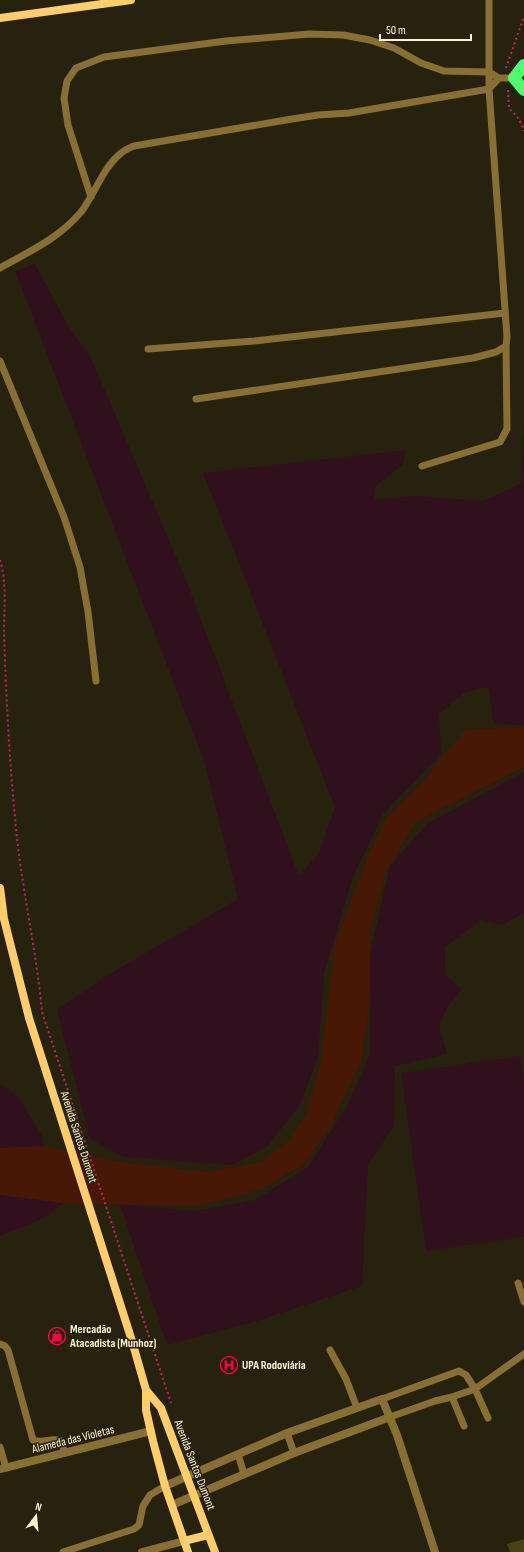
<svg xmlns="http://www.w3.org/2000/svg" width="524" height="1552" viewBox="0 0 524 1552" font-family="'Sofia Sans Condensed',sans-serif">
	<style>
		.green { fill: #31101d }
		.water { fill: #471806 }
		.building { fill: #494218 }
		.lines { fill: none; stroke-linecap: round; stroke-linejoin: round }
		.path { stroke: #c12566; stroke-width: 2; stroke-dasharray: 2 3; stroke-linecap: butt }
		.service { stroke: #8a6f34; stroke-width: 7 }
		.minor { stroke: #8a6f34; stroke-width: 8 }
		.secondary { stroke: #ffce6a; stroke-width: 8 }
		.motorway { stroke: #4eff6b; stroke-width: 12 }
		.labels { text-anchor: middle; stroke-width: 3; stroke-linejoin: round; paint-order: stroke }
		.street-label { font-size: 12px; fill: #fff4d3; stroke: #27220d }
		.poi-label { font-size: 12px; font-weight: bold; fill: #fff4d3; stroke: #27220d; text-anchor: start }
	</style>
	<rect width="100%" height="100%" fill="#27220d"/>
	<!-- green -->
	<path class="green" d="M35 264 70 329 90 356 184 575 299 876 319 853 335 807 203 473 406 450 403 464 374 488 375 499 417 496 483 501 521 483 524 422V725L494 724 488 687 464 693 439 714 441 754 383 814 353 877 324 973 318 1057 301 1103 268 1146 233 1165 124 1157 90 1139 57 1010 108 975 238 899 205 764 15 271Z
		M524 772V913L502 925 481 920 445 947V975L462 989 448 1006 439 1025 447 1054 395 1066 394 1126 368 1165 362 1286 254 1322 167 1345 120 1204 194 1211 255 1200 308 1167 347 1106 370 1055V953L390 866 428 823Z
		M520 1056 524 1087V1237L426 1251 401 1073Z
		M0 1084 18 1096 42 1136 43 1146 0 1148Z
		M0 1195 64 1203 38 1221 0 1236Z"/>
	<!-- water -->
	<path class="water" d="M524 727V767L415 822 386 871 370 933V996L361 1061 330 1127 304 1164 262 1189 197 1206 64 1203 0 1195V1148L43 1146 126 1163 208 1172 261 1162 289 1141 306 1115 321 1062 334 948 368 855 387 817 421 783 465 730Z"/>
	<!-- building -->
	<path class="building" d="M524 1539V1552H510L507 1544Z"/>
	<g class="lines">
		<!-- path -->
		<path class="path" d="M506 68 524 16
			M508 90 509 108 519 119 524 131
			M0 560C7 582 4 609 4 632 6 694 9 756 15 817 20 882 36 946 42 1012L171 1403"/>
		<!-- service -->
		<path class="service" d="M91 197 68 125 64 98 67 81 76 68 104 57 226 41 309 34 343 35 370 40 394 48 421 63 444 71 489 72 499 78H514
			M0 268C30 251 58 239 81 212 95 194 102 169 120 154 124 150 129 148 134 146L286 120 318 115 349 113 489 89 499 78
			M148 349 254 341 505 313
			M0 361 64 517 80 567 88 612 96 681
			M196 399 473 358 496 352 506 346 507 337 489 89V0
			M422 466 500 442 507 429 506 346
			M518 1283 524 1302
			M0 1344 5 1346 8 1350 33 1440C43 1444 52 1437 61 1441L65 1453
			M330 1350 346 1379 357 1408
			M452 1397 464 1426
			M382 1399 459 1371 466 1375 475 1389 452 1397 435 1401 390 1417
			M488 1418 475 1389 524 1354
			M287 1433 294 1453
			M0 1447 6 1468
			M238 1454 244 1474
			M63 1552 134 1529 139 1525 143 1506 150 1495 165 1486"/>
		<!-- minor -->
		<path class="minor" d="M0 1469 151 1431
			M165 1486 287 1433 382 1399 397 1435 435 1552
			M172 1505 294 1453 390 1417
			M142 1552 184 1541"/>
		<!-- secondary -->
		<path class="secondary" d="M0 18 131 0
			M0 888 4 919 29 1018 132 1341 146 1390V1410L153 1441 165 1486 188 1552
			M146 1390 161 1408 215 1552
			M184 1541 208 1535"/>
		<!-- motorway -->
		<path class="motorway" d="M524 65 514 78 524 90"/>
	</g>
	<!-- icons -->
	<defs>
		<g id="shop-ring" transform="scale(0.9)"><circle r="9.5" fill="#27220d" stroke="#fe0041" stroke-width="1.5"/><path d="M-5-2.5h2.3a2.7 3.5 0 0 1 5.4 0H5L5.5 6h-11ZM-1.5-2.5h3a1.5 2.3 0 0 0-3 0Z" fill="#fe0041"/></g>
		<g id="hospital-ring" transform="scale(0.9)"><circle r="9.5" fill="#27220d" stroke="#fe0041" stroke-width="1.5"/><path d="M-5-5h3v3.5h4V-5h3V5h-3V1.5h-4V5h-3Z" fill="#fe0041"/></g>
	</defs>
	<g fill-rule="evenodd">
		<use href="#shop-ring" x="57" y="1336"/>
		<use href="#hospital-ring" x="229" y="1365"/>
	</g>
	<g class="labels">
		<!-- street labels -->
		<g class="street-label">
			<text transform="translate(79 1137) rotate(72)" y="4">Avenida Santos Dumont</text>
			<text transform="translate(73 1439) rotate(-14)" y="4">Alameda das Violetas</text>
			<text transform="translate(195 1465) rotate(69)" y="4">Avenida Santos Dumont</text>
		</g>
		<!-- poi labels -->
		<g class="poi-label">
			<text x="70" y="1333">Mercadão<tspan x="70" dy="14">Atacadista (Munhoz)</tspan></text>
			<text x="242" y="1369">UPA Rodoviária</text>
		</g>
	</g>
	<!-- north arrow -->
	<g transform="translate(36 1516) rotate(16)" stroke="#27220d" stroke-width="3" paint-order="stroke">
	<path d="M0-3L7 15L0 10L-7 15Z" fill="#fff4d3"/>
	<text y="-6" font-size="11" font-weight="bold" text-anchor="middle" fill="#fff4d3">N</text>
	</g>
	<!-- scale -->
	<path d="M380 34v6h91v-6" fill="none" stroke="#fff4d3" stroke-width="2"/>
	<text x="386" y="34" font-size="12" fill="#fff4d3" stroke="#27220d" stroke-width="3" paint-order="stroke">50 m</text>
</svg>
